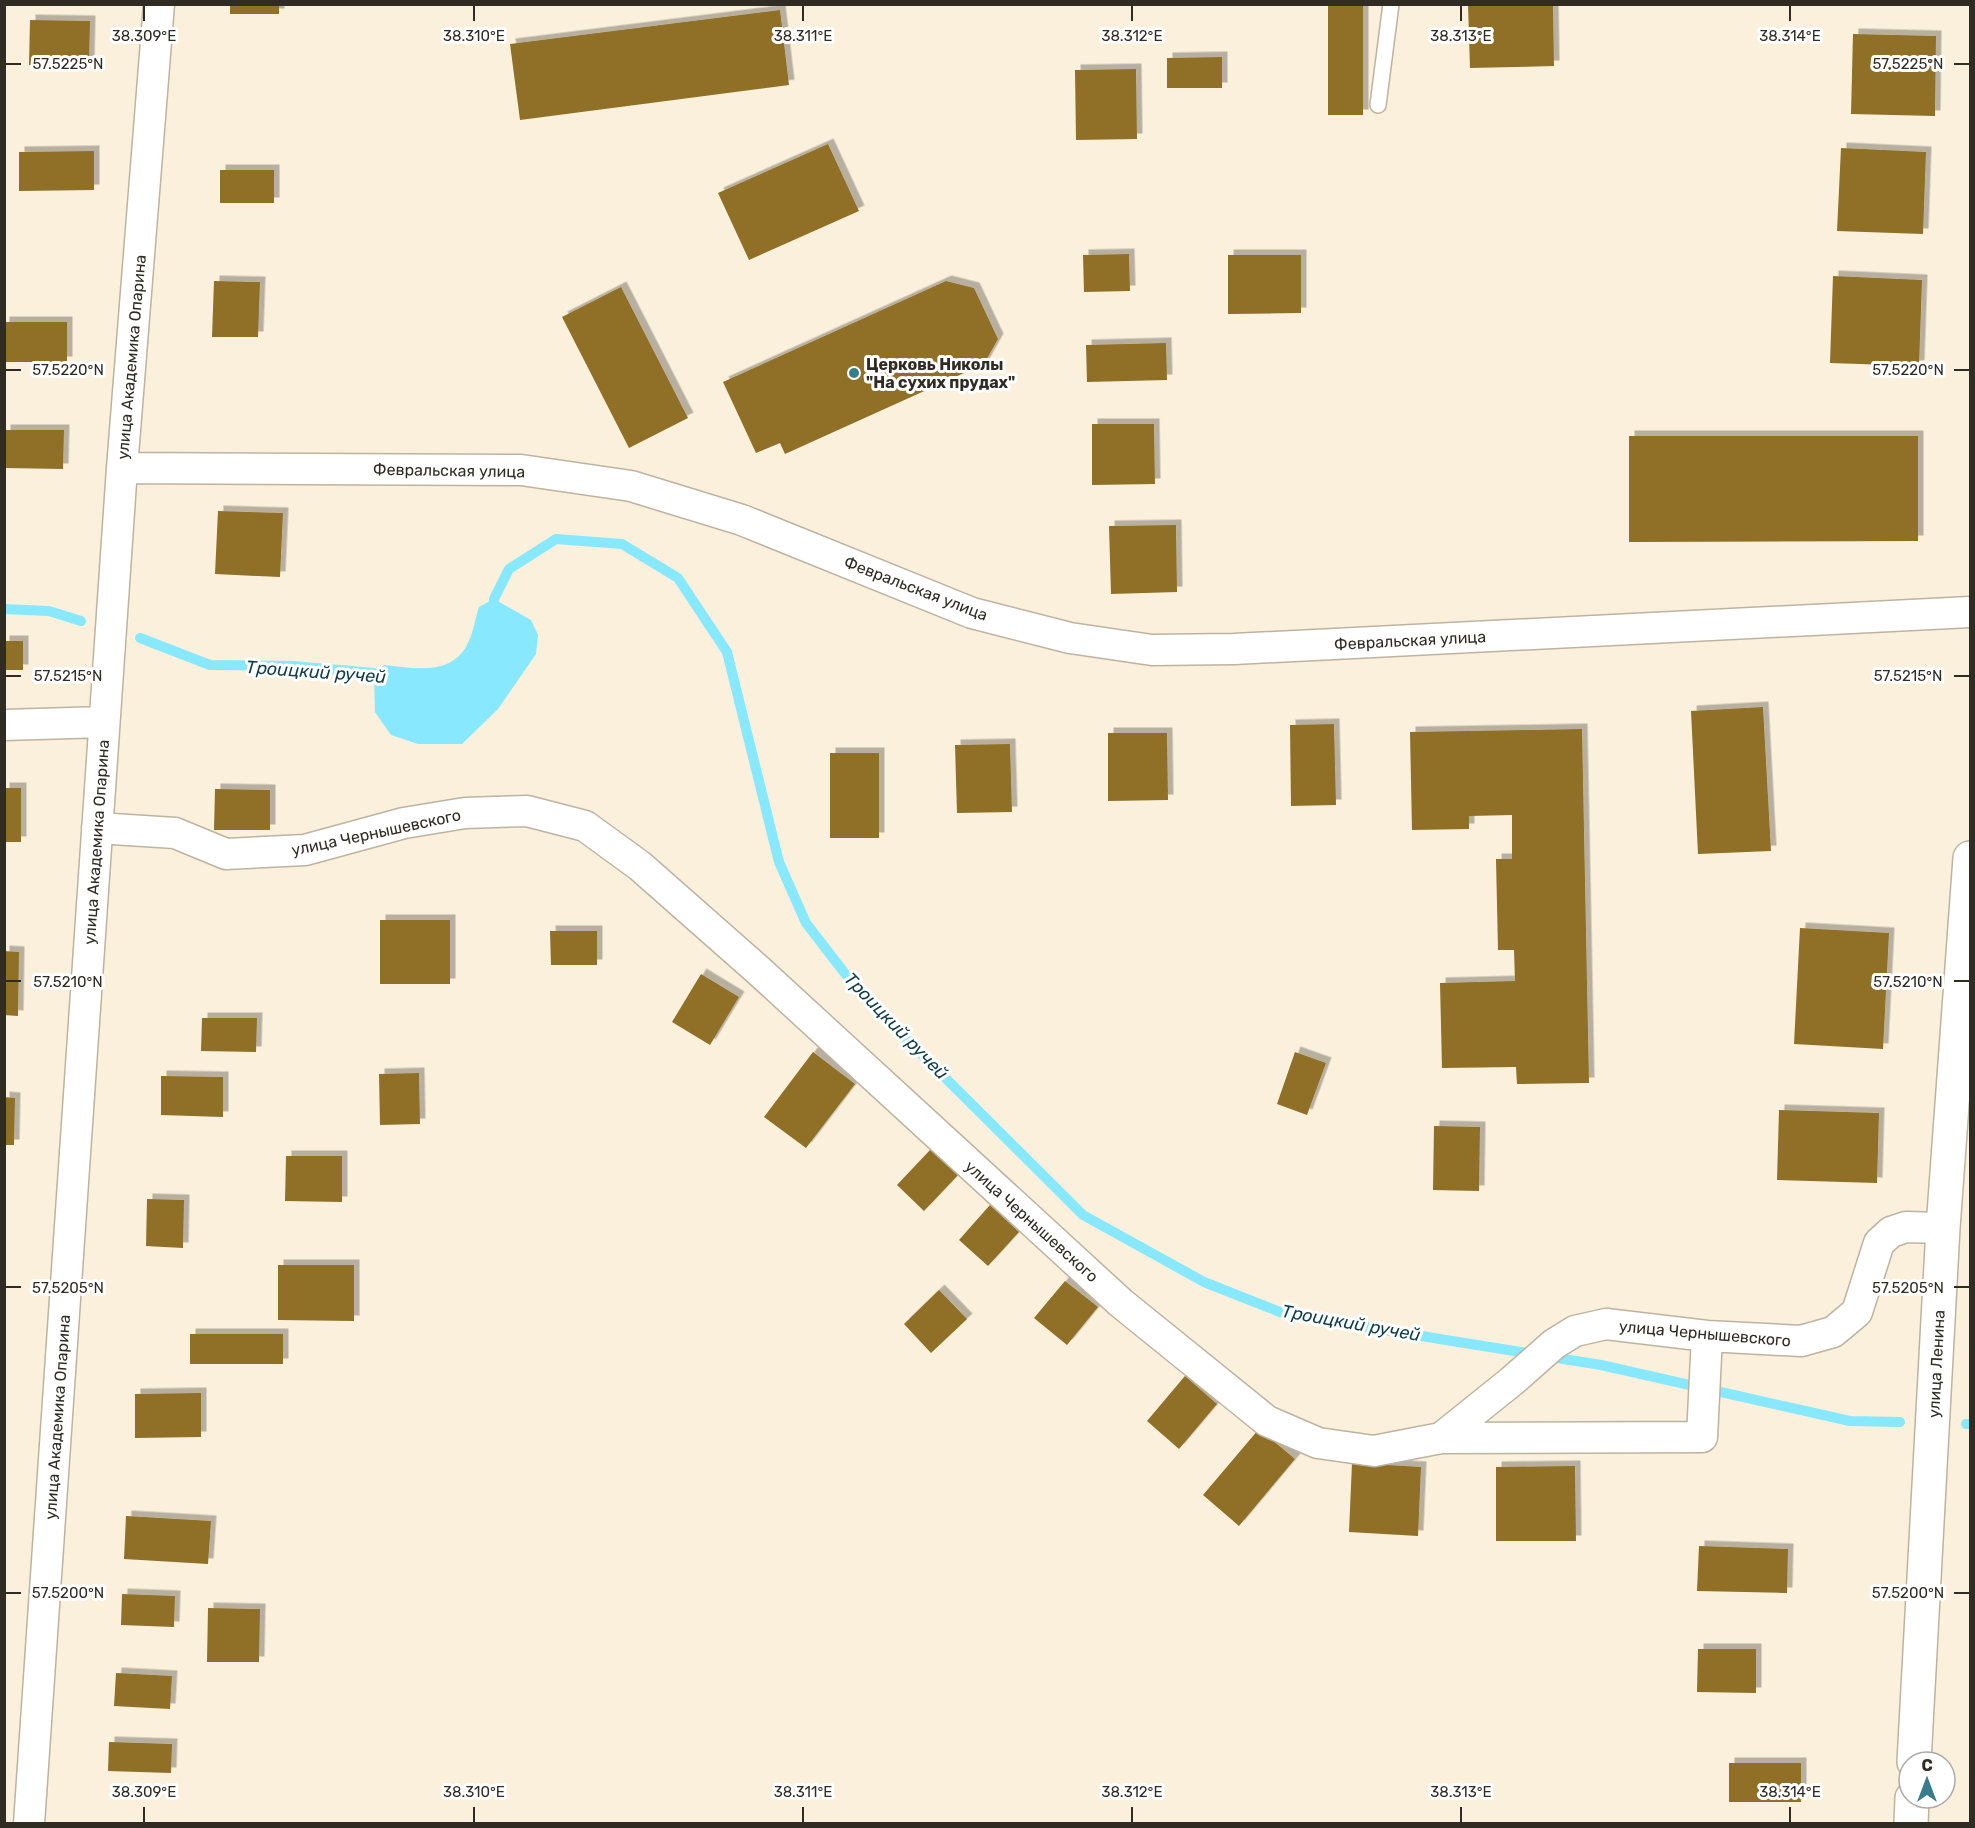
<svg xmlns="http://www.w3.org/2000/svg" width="1975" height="1828" viewBox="0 0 1975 1828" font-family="Rubik,sans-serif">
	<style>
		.water { fill: #87e8fe }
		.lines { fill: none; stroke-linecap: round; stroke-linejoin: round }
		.stream { stroke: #87e8fe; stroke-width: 10 }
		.building { fill: #8f6f27; filter: url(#shadow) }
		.service-casing { stroke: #bdb3a1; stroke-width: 18 }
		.minor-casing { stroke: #bdb3a1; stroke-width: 33 }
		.tertiary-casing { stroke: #bdb3a1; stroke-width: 36 }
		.service { stroke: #fff; stroke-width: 15 }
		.minor { stroke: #fff; stroke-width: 30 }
		.tertiary { stroke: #fff; stroke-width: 33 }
		.ticks { fill: none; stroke: #302c24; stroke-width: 2 }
		.poi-dot { fill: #397d8c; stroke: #fff; stroke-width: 2 }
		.labels { text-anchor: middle; stroke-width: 6; stroke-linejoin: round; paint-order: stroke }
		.street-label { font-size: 16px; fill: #302c24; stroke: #fff }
		.poi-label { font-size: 16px; font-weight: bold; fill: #302c24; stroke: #fff; text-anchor: start }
		.water-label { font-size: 18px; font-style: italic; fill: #103d47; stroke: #fff }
		.ticks-label { font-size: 15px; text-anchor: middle; fill: #302c24; stroke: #fff; stroke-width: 6; stroke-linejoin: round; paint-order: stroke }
	</style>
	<defs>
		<filter id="shadow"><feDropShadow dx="5.5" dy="-5.5" stdDeviation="0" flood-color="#0004"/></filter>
	</defs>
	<rect width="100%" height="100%" fill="#faf0dc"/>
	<!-- water -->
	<path class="water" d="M494 599 531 620 538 635 536 654 498 709 462 744H418L391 735 375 712 374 673 384 665C412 668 449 676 466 647 473 635 475 619 479 607Z"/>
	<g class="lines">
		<!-- stream -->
		<path class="stream" d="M4 609 49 611 81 621
			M493 613 494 599 509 569 556 539 622 544 678 578 727 652 779 862 806 923 860 993 1083 1215 1204 1282 1285 1314 1601 1365 1850 1421 1900 1422
			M140 638 210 665 293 666 374 673 388 676
			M1966 1424H1970"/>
	</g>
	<!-- building -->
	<path class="building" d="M230 4H279V14H230Z
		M1328 4H1363V115H1328Z
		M1468 4H1553L1554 66 1470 68Z
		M780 10 789 85 520 120 510 44Z
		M30 20 90 21 89 65H29Z
		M1853 34 1936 36 1935 116 1851 114Z
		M1222 57V88H1167V58Z
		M1136 69 1137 139 1076 140 1075 70Z
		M828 144 859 211 749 260 718 193Z
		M1841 148 1926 152 1923 234 1837 231Z
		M94 151V190L19 191V152Z
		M220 170H274V203H220Z
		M1129 254 1130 291 1084 292 1083 255Z
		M1228 255H1301V313L1228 314Z
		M1833 276 1922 280 1919 366 1830 363Z
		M214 281 260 282 258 337H212Z
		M946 281 974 288 998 339 984 364 785 454 780 443 756 453 723 382Z
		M621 287 688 418 629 448 562 317Z
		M4 322H67V362H4Z
		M1166 343 1167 380 1087 382 1086 345Z
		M1092 424H1154L1155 484 1092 485Z
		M5 430H64L63 469 5 468Z
		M1629 436H1918V541L1629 542Z
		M218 511 283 513 280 577 215 574Z
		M1176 525 1177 592 1111 594 1109 526Z
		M4 641H23V670H4Z
		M1763 707 1771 851 1698 854 1691 711Z
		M1334 724 1336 805 1291 806 1290 725Z
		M1582 729 1589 1083 1517 1084 1516 1067 1442 1068 1440 983 1515 981 1514 950H1498L1496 859H1512V815L1469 816V829L1412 830 1410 732Z
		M1108 733H1167L1168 800 1108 801Z
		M1010 744 1012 812 957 813 955 745Z
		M830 753H879V838H830Z
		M4 788H21V842H4Z
		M215 789 270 790V830H214Z
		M380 920H450V984H380Z
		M1800 928 1889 933 1883 1049 1794 1044Z
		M550 931H597V965H551Z
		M4 951 19 952 18 1016 4 1015Z
		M701 974 739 997 710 1045 672 1022Z
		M202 1018H257L256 1052 201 1051Z
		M813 1052 855 1084 806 1148 764 1117Z
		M1295 1052 1326 1063 1307 1115 1277 1104Z
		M419 1073 420 1124 380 1125 379 1074Z
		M161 1076 223 1077V1117L161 1115Z
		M4 1097 15 1098 14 1145H4Z
		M1779 1110 1879 1113 1877 1183 1777 1180Z
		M1434 1126 1480 1127 1479 1191 1433 1190Z
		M932 1148 959 1174 924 1211 897 1185Z
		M286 1156H342V1202L285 1201Z
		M147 1199 184 1200 183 1248 146 1246Z
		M990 1205 1019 1232 988 1266 959 1240Z
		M278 1265H354V1321L278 1320Z
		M1065 1281 1098 1307 1067 1345 1034 1318Z
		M939 1290 967 1319 931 1353 904 1324Z
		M190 1334H283V1364H190Z
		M1185 1376 1217 1404 1179 1449 1147 1421Z
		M201 1393V1437L135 1438V1394Z
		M1259 1429 1295 1459 1239 1526 1203 1495Z
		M1352 1463 1421 1467 1418 1536 1349 1532Z
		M1575 1466 1576 1541H1496V1467Z
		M126 1516 211 1521 208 1564 124 1559Z
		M1699 1546 1788 1549 1787 1593 1697 1591Z
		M122 1594 175 1596 174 1627 121 1625Z
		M208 1608 260 1609 259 1662H207Z
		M1698 1649H1756V1693L1697 1692Z
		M116 1673 172 1676 170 1709 114 1706Z
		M109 1742 172 1744 171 1773 108 1771Z
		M1729 1763H1801V1802H1729Z"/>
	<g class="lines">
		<!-- service casing -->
		<g class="service-casing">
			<path id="service" d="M1378 105 1391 4"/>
		</g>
		<!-- minor casing -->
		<g class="minor-casing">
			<path id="minor" d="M122 468 521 470 631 486 742 520 972 613 1070 638 1152 650 1234 649 1970 612
				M4 725 104 722
				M97 828 175 833 226 854 305 850 404 823 465 813 527 811 585 826 640 866 758 970 1121 1303 1267 1421 1318 1443 1374 1451 1441 1438 1512 1381 1554 1344 1575 1331 1606 1324 1707 1336 1801 1341 1833 1332 1857 1312 1879 1243 1891 1232 1906 1227 1943 1228
				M1441 1438 1702 1437 1707 1336
				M29 1824 122 468 159 4"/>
		</g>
		<!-- tertiary casing -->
		<g class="tertiary-casing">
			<path id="tertiary" d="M1914 1762 1943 1228 1970 858
				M1911 1824 1912 1798"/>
		</g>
		<!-- service -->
		<use href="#service" class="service"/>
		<!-- minor -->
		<use href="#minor" class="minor"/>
		<!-- tertiary -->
		<use href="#tertiary" class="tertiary"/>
	</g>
	<!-- ticks -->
	<path class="ticks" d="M144 6V21M474 6V21M803 6V21M1132 6V21M1461 6V21M1790 6V21M6 64H21M1954 64H1969M6 370H21M1954 370H1969M6 676H21M1954 676H1969M6 981H21M1954 981H1969M6 1287H21M1954 1287H1969M6 1593H21M1954 1593H1969M144 1807V1822M474 1807V1822M803 1807V1822M1132 1807V1822M1461 1807V1822M1790 1807V1822"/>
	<!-- markers -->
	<circle class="poi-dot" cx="854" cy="373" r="6"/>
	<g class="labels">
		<!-- street labels -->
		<g class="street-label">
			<text transform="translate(131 357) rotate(-85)" y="6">улица Академика Опарина</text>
			<text transform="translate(449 470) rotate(1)" y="6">Февральская улица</text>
			<text transform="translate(916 588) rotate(21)" y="6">Февральская улица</text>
			<text transform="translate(1410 640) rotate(-3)" y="6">Февральская улица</text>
			<text transform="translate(376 832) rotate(-12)" y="6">улица Чернышевского</text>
			<text transform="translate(96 842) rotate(-86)" y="6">улица Академика Опарина</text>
			<text transform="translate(1032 1221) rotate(42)" y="6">улица Чернышевского</text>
			<text transform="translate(1705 1333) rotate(5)" y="6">улица Чернышевского</text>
			<text transform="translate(1936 1364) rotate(-87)" y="6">улица Ленина</text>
			<text transform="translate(57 1417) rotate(-86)" y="6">улица Академика Опарина</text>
		</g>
		<!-- poi labels -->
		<g class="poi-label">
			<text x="866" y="370">Церковь Николы<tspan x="866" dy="18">"На сухих прудах"</tspan></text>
		</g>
		<!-- water labels -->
		<g class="water-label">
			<text transform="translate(316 672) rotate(4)" y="6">Троицкий ручей</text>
			<text transform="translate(896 1026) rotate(46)" y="6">Троицкий ручей</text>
			<text transform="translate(1351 1323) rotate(10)" y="6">Троицкий ручей</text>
		</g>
	</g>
	<g class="ticks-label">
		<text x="144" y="41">38.309°E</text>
		<text x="474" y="41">38.310°E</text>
		<text x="803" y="41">38.311°E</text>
		<text x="1132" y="41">38.312°E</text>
		<text x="1461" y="41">38.313°E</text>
		<text x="1790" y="41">38.314°E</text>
		<text x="68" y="69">57.5225°N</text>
		<text x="1908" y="69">57.5225°N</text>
		<text x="68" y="375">57.5220°N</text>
		<text x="1908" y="375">57.5220°N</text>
		<text x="68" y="681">57.5215°N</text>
		<text x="1908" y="681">57.5215°N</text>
		<text x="68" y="987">57.5210°N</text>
		<text x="1908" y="987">57.5210°N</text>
		<text x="68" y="1293">57.5205°N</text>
		<text x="1908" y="1293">57.5205°N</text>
		<text x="68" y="1598">57.5200°N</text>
		<text x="1908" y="1598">57.5200°N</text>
		<text x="144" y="1797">38.309°E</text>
		<text x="474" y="1797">38.310°E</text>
		<text x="803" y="1797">38.311°E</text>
		<text x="1132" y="1797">38.312°E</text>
		<text x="1461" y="1797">38.313°E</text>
		<text x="1790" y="1797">38.314°E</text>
	</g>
	<!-- border -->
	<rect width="1975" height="1828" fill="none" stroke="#302c24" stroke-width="12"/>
	<!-- north arrow -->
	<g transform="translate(1927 1780)"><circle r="28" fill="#ffffff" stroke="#acaba7" stroke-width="1.5"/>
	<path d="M0-4.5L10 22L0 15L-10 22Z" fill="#397d8c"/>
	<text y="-9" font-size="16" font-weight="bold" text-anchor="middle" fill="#302c24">С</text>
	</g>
</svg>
